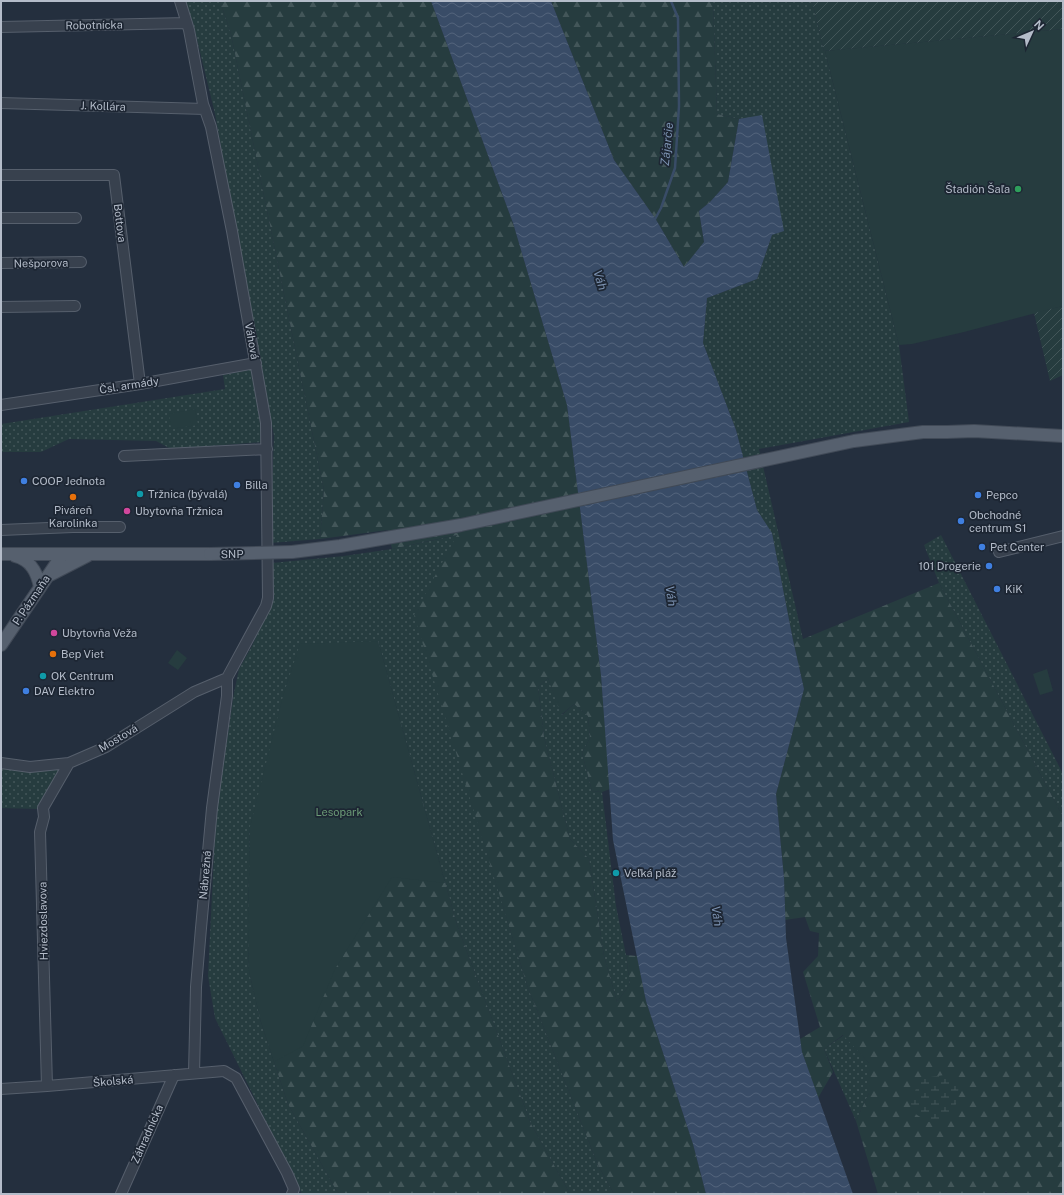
<svg xmlns="http://www.w3.org/2000/svg" width="1064" height="1195" viewBox="0 0 1064 1195" font-family="'Public Sans',sans-serif">
	<style>
		.grass { fill: url(#grass-dots) }
		.forest { fill: url(#forest-firs) }
		.wetland { fill: url(#wetland-marsh) }
		.park { fill: #263c3f }
		.garden { fill: url(#garden-furrows) }
		.water { fill: url(#water-waves) }
		.lines { fill: none; stroke-linecap: round; stroke-linejoin: round }
		.stream { stroke: #394c67; stroke-width: 2.5 }
		.minor-casing { stroke: #565f6c; stroke-width: 12 }
		.major-casing { stroke: #414a57; stroke-width: 14 }
		.minor { stroke: #38414e; stroke-width: 10 }
		.major { stroke: #56606e; stroke-width: 12 }
		.major-bridge-casing { stroke: #414a57; stroke-width: 14; stroke-linecap: butt }
		.major-bridge { stroke: #56606e; stroke-width: 12 }
		.leisure-dot { fill: #2e9e5b; stroke: #1d2633; stroke-width: 1.5 }
		.shop-dot { fill: #3f7fe0; stroke: #1d2633; stroke-width: 1.5 }
		.culture-dot { fill: #0f9aa8; stroke: #1d2633; stroke-width: 1.5 }
		.food-dot { fill: #e8710a; stroke: #1d2633; stroke-width: 1.5 }
		.hotel-dot { fill: #d1479c; stroke: #1d2633; stroke-width: 1.5 }
		.labels { text-anchor: middle; stroke-width: 3.5; stroke-linejoin: round; paint-order: stroke }
		.street-label { font-size: 11px; fill: #b4bcc9; stroke: #1d2633 }
		.poi-label { font-size: 11px; fill: #b4bcc9; stroke: #1d2633; text-anchor: start }
		.park-label { font-size: 11px; fill: #6b9a76; stroke: #1d2633 }
		.water-label { font-size: 12px; font-style: italic; fill: #7c92b1; stroke: #1d2633 }
	</style>
	<defs>
		<pattern id="grass-dots" width="8" height="8" patternUnits="userSpaceOnUse"><rect width="8" height="8" fill="#263c3f"/><path d="M2 2h.1M6 6h.1" fill="none" stroke="#435659" stroke-width="1.8" stroke-linecap="round"/></pattern>
		<pattern id="forest-firs" width="22" height="20" patternUnits="userSpaceOnUse"><rect width="22" height="20" fill="#263c3f"/><path d="M5 1l3.5 6h-7zM16 11l3.5 6h-7z" fill="#435659"/></pattern>
		<pattern id="wetland-marsh" width="20" height="14" patternUnits="userSpaceOnUse"><rect width="20" height="14" fill="#263c3f"/><path d="M1 5h8M5 5V1M11 12h8M15 12V8" fill="none" stroke="#435659"/></pattern>
		<pattern id="garden-furrows" width="10" height="10" patternUnits="userSpaceOnUse"><rect width="10" height="10" fill="#263c3f"/><path d="M-1 1l2-2M0 10L10 0M9 11l2-2" fill="none" stroke="#435659"/></pattern>
		<pattern id="water-waves" width="16" height="10" patternUnits="userSpaceOnUse"><rect width="16" height="10" fill="#394c67"/><path d="M0 5q4-4 8 0t8 0" fill="none" stroke="#53647b"/></pattern>
	</defs>
	<rect width="100%" height="100%" fill="#242f3e"/>
	<!-- grass -->
	<path class="grass" d="M185 1H220L231 34 324 490 320 539 270 543 274 436 215 114 193 23Z
		M713 1H812L824 51H825L899 345 909 422 759 449 803 639 793 640 772 534 757 510 736 430 703 343 707 298 757 279 772 235 762 116 739 119 717 114Z
		M254 369 263 442 171 449 156 441 69 439 41 452H1V424L225 389 223 375Z
		M458 535 415 615 527 985 598 1165 614 1194H570L531 1124 457 925 378 641 250 827 248 926 249 971 261 1022 288 1104 336 1190 340 1194H302L215 1018 208 976 216 813 234 693 239 669 252 646 274 597 272 563 344 556 392 549Z
		M941 535 1063 774V817L939 583 924 545Z
		M548 678 562 715 574 704 588 716 590 738 582 753 592 791 602 792 616 906 626 955 630 984 617 1002 604 956 589 859 570 839 544 737 538 687Z
		M1 768 62 770 39 809 1 808Z
		M844 1035 869 1063V1093L856 1121 824 1049Z"/>
	<!-- forest -->
	<path class="forest" d="M220 1H431L513 223 567 405 601 675 610 789 602 792 592 791 582 753 590 738 588 716 574 704 561 715 548 678 538 687 544 737 570 839 589 859 604 956 617 1002 630 984 626 955 637 956 646 1001 693 1144 706 1194H614L598 1165 527 985 414 615 457 535 392 549 388 530 320 539 324 490 231 34Z
		M551 1H713L717 114 739 119 728 182 710 202 699 211 704 243 684 267 655 218 614 160Z
		M939 583 1063 817V1194H1008L1006 1191 1004 1194H878L856 1121 869 1093V1063L843 1035 824 1049 833 1072 818 1098 802 1052 800 1039 820 1027 803 972 818 956 819 933 810 931 805 917 785 920 784 878 776 794 804 689 793 640 803 639Z
		M378 641 457 925 531 1124 570 1194H340L336 1190 288 1104 261 1022 249 971 248 926 250 827 281 724Z"/>
	<!-- wetland -->
	<path class="wetland" d="M944 1075 959 1085 955 1110 945 1119 928 1122 914 1113 910 1101 918 1085 924 1078Z"/>
	<!-- park -->
	<path class="park" d="M1063 29V306L964 332 912 344 899 345 825 51H824Z
		M195 409 198 425 171 429 169 414Z
		M378 641 445 883 392 877 335 969 303 1046 274 1062 261 1022 249 971 248 926 250 827 283 696 300 644Z
		M177 650 187 658 178 670 168 663Z
		M1047 669 1053 691 1040 695 1033 674Z"/>
	<!-- garden -->
	<path class="garden" d="M812 1H1063V29L824 51Z
		M1063 306V375L1050 381 1034 313Z"/>
	<!-- water -->
	<path class="water" d="M431 1H551L614 160 655 218 684 267 704 242 699 211 710 202 728 182 739 119 762 115 784 231 772 235 757 279 707 298 703 343 736 430 757 510 772 533 793 640 804 689 776 794 784 878 786 938 802 1052 853 1194H706L693 1144 646 1001 613 840 601 675 567 405 513 223Z"/>
	<g class="lines">
		<!-- stream -->
		<path class="stream" d="M654 221 661 208 675 168 679 106 678 18 671 1"/>
		<!-- minor casing -->
		<g class="minor-casing">
			<path id="minor" d="M180 1 189 30 203 104 211 127 232 231 266 423 268 598 266 606 227 678V696L212 808 201 928 196 987 194 1073
				M1 27 187 23
				M1 103 205 109
				M1 175H114L140 384
				M1 218H76
				M1 263 81 262
				M1 307 75 306
				M1 405 140 384 256 363
				M124 456 267 449
				M1 530 73 527H120
				M999 552 1063 536
				M1 763 30 767 69 763 106 747 194 692 227 678
				M47 1086 40 832 44 817 43 808 69 763
				M1 1089 47 1086 224 1071 236 1078 287 1173 294 1189 292 1194
				M121 1194 174 1075"/>
		</g>
		<!-- major casing -->
		<g class="major-casing">
			<path id="major" d="M292 552 340 546 461 525 854 441 923 432H947L974 431 1063 436
				M1 554H210
				M15 556C31 560 37 572 40 587
				M48 576 87 556
				M1 645 62 555"/>
		</g>
		<!-- minor -->
		<use href="#minor" class="minor"/>
		<!-- major -->
		<use href="#major" class="major"/>
		<!-- major-bridge casing -->
		<g class="major-bridge-casing">
			<path id="major-bridge" d="M210 554 292 552"/>
		</g>
		<!-- major-bridge -->
		<use href="#major-bridge" class="major-bridge"/>
	</g>
	<!-- markers -->
	<circle class="leisure-dot" cx="1018" cy="189" r="4"/>
	<g class="shop-dot">
		<circle cx="24" cy="481" r="4"/>
		<circle cx="237" cy="485" r="4"/>
		<circle cx="978" cy="495" r="4"/>
		<circle cx="961" cy="521" r="4"/>
		<circle cx="982" cy="547" r="4"/>
		<circle cx="989" cy="566" r="4"/>
		<circle cx="997" cy="589" r="4"/>
		<circle cx="26" cy="691" r="4"/>
	</g>
	<g class="culture-dot">
		<circle cx="140" cy="494" r="4"/>
		<circle cx="43" cy="676" r="4"/>
		<circle cx="616" cy="873" r="4"/>
	</g>
	<g class="food-dot">
		<circle cx="73" cy="497" r="4"/>
		<circle cx="53" cy="654" r="4"/>
	</g>
	<g class="hotel-dot">
		<circle cx="127" cy="511" r="4"/>
		<circle cx="54" cy="633" r="4"/>
	</g>
	<g class="labels">
		<!-- street labels -->
		<g class="street-label">
			<text transform="translate(94 25) rotate(-1)" y="4">Robotnícka</text>
			<text transform="translate(103 106) rotate(2)" y="4">J. Kollára</text>
			<text transform="translate(120 223) rotate(83)" y="4">Bottova</text>
			<text transform="translate(41 263) rotate(-1)" y="4">Nešporova</text>
			<text transform="translate(252 341) rotate(80)" y="4">Váhová</text>
			<text transform="translate(129 385) rotate(-9)" y="4">Čsl. armády</text>
			<text transform="translate(232 554) rotate(-1)" y="4">SNP</text>
			<text transform="translate(31 600) rotate(-56)" y="4">P. Pázmaňa</text>
			<text transform="translate(118 738) rotate(-31)" y="4">Mostová</text>
			<text transform="translate(205 875) rotate(-85)" y="4">Nábrežná</text>
			<text transform="translate(43 921) rotate(-91)" y="4">Hviezdoslavova</text>
			<text transform="translate(113 1081) rotate(-5)" y="4">Školská</text>
			<text transform="translate(147 1134) rotate(-66)" y="4">Záhradnícka</text>
		</g>
		<!-- poi labels -->
		<g class="poi-label">
			<text x="1010" y="193" text-anchor="end">Štadión Šaľa</text>
			<text x="32" y="485">COOP Jednota</text>
			<text x="245" y="489">Billa</text>
			<text x="148" y="498">Tržnica (bývalá)</text>
			<text x="986" y="499">Pepco</text>
			<text x="73" y="514" text-anchor="middle">Piváreň<tspan x="73" dy="13">Karolinka</tspan></text>
			<text x="135" y="515">Ubytovňa Tržnica</text>
			<text x="969" y="519">Obchodné<tspan x="969" dy="13">centrum S1</tspan></text>
			<text x="990" y="551">Pet Center</text>
			<text x="981" y="570" text-anchor="end">101 Drogerie</text>
			<text x="1005" y="593">KiK</text>
			<text x="62" y="637">Ubytovňa Veža</text>
			<text x="61" y="658">Bep Viet</text>
			<text x="51" y="680">OK Centrum</text>
			<text x="34" y="695">DAV Elektro</text>
			<text x="624" y="877">Veľká pláž</text>
		</g>
		<!-- park labels -->
		<g class="park-label">
			<text x="339" y="816">Lesopark</text>
		</g>
		<!-- water labels -->
		<g class="water-label">
			<text transform="translate(667 144) rotate(-84)" y="4">Zájarčie</text>
			<text transform="translate(600 280) rotate(73)" y="4">Váh</text>
			<text transform="translate(671 596) rotate(82)" y="4">Váh</text>
			<text transform="translate(717 916) rotate(82)" y="4">Váh</text>
		</g>
	</g>
	<!-- border -->
	<rect width="1064" height="1195" fill="none" stroke="#b4bcc9" stroke-width="4"/>
	<!-- north arrow -->
	<g transform="translate(1032 32) rotate(46)" stroke="#1d2633" stroke-width="3" paint-order="stroke">
	<path d="M0-3L7 15L0 10L-7 15Z" fill="#b4bcc9"/>
	<text y="-6" font-size="11" font-weight="bold" text-anchor="middle" fill="#b4bcc9">N</text>
	</g>
</svg>
